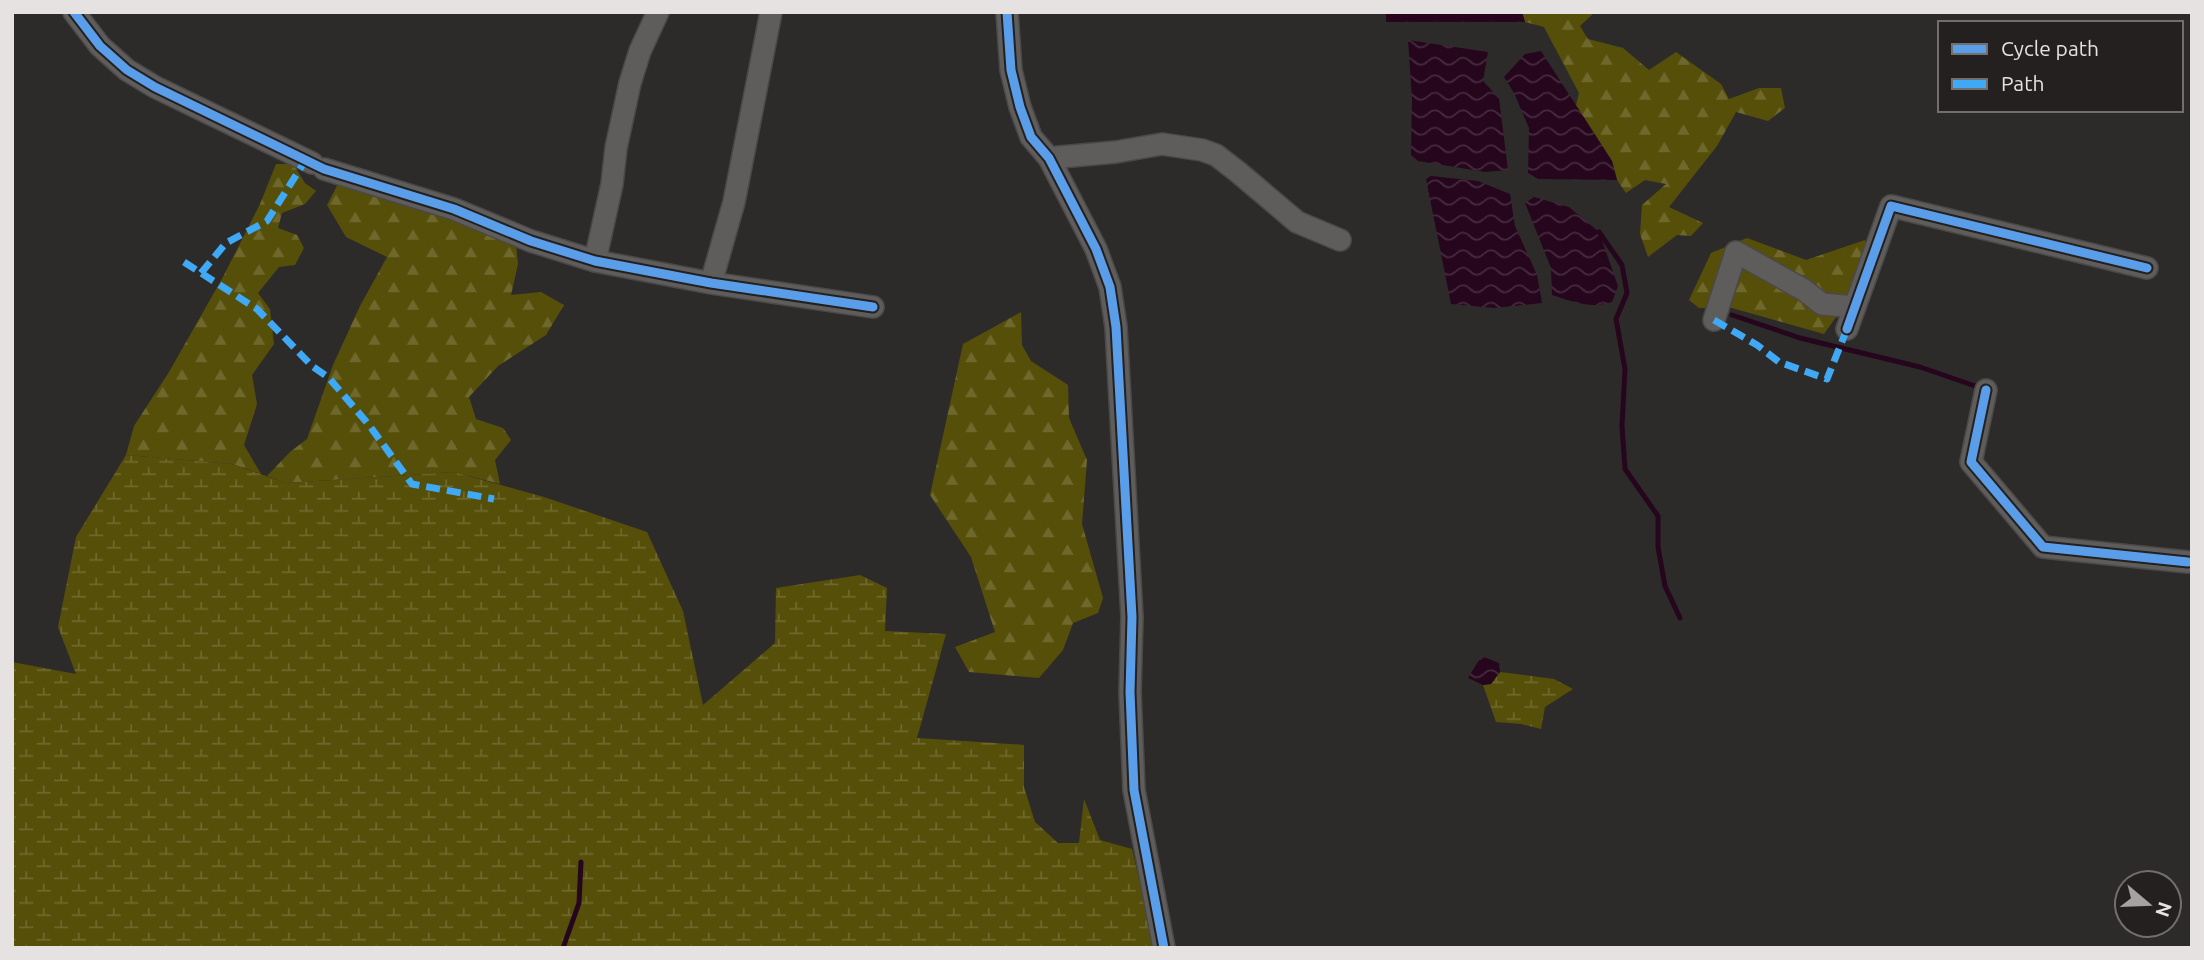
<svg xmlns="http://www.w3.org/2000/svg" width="2204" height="960" viewBox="0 0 2204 960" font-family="Ubuntu,sans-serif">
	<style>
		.forest { fill: url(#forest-firs) }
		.wetland { fill: url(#wetland-marsh) }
		.water { fill: url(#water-waves) }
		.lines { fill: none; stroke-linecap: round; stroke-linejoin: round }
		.stream { stroke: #26061d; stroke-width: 5 }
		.minor-casing { stroke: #4b4948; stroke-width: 24 }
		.minor { stroke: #5f5d5b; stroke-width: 21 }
		.quiet { stroke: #3fa9f5; stroke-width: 7; stroke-dasharray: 14 7; stroke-linecap: butt }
		.cycleway-casing { stroke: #24201f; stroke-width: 13 }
		.cycleway { stroke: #5a9eea; stroke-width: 9 }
	</style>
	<defs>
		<pattern id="forest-firs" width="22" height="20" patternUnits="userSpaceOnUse" patternTransform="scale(1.75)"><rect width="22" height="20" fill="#564f09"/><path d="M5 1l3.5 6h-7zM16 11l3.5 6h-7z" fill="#6e682d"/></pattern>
		<pattern id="wetland-marsh" width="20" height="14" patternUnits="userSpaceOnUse" patternTransform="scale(1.75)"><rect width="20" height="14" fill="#564f09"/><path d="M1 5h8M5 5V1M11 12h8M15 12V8" fill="none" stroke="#6e682d"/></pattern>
		<pattern id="water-waves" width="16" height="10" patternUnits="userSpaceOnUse" patternTransform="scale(1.75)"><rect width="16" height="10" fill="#26061d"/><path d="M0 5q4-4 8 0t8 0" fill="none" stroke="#452a3e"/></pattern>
	</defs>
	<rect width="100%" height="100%" fill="#2d2b29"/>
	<!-- forest -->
	<path class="forest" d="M1522 12H1595L1580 26 1588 39 1623 48 1649 70 1676 52 1721 84 1729 99 1759 88H1781L1785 108 1768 121 1736 112 1717 146 1669 207 1703 223 1691 236 1677 235 1648 257 1640 234 1642 205 1666 184 1645 180 1626 193 1617 180 1612 161 1576 105 1579 93 1544 27 1525 22Z
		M276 164H293L305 183 316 191 305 204 282 213 278 228 297 235 304 248 295 265 279 267 258 293 270 309 274 344 252 375 257 404 244 445 261 474 232 464 126 455 134 426 169 372 223 277 260 204Z
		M339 182 453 211 516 244 518 264 511 295 541 292 564 305 546 335 498 366 469 397 476 419 503 428 511 440 495 460 500 484 454 472 286 483 267 476 290 452 307 439 333 365 360 306 387 257 346 237 327 205Z
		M1747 238 1806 260 1865 240 1875 262 1824 334 1732 308H1699L1689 300 1711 253Z
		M1021 312 1022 345 1031 361 1068 385 1069 418 1087 460 1082 524 1103 598 1098 613 1073 623 1063 650 1039 678 969 672 955 647 995 632 971 557 930 495 963 344Z"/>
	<!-- wetland -->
	<path class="wetland" d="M126 455 232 464 286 483 454 472 544 497 647 532 683 611 703 705 775 643 776 588 860 575 887 588 885 631 946 634 917 738 1024 745V787L1035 822 1058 843H1079L1084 799 1100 840 1132 849 1155 948H12V662L76 674 58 627 76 537Z
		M1500 672 1554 679 1573 689 1545 707 1541 729 1521 724 1496 722 1483 685 1491 684Z"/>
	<!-- water -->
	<path class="water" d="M1386 12H1522L1525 22H1386Z
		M1408 40 1488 52 1483 81 1499 98 1508 170 1485 172 1418 161 1411 155 1412 99Z
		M1541 51 1612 161 1617 180 1538 179 1528 173 1529 128 1514 93 1504 77 1525 54Z
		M1431 176 1478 181 1510 194 1515 226 1537 275 1542 303 1494 308 1451 304 1426 179Z
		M1534 197 1569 207 1599 232 1618 286 1612 302C1591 309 1573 302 1552 295L1551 268 1525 203Z
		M1484 657 1499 663 1500 672 1491 684 1483 685 1468 678 1479 660Z"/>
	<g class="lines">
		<!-- stream -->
		<path class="stream" d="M1599 232 1622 265 1627 293 1616 319 1625 369 1622 426 1625 469 1658 516V547L1665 586 1680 618
			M1732 315 1800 338 1920 367 1981 388
			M563 948 579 903 581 862"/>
		<!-- minor casing -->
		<g class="minor-casing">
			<path id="minor" d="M74 12 100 46 127 70 155 87 312 163
				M1007 12 1011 70 1020 107 1031 137 1049 158 1096 249 1110 287 1116 327 1132 617 1130 692 1134 790 1164 948
				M1049 158 1116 152 1162 144 1202 150 1216 155 1238 172 1297 222 1340 240
				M324 169 454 209 531 241 595 261 711 283 873 307
				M595 261 612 184 616 148 630 83 640 51 658 12
				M711 283 734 202 771 12
				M1714 320 1736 252 1804 290 1822 304 1855 307
				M1847 329 1891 206 2147 268
				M1986 390 1971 462 2043 547 2188 562"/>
		</g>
		<!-- minor -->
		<use href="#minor" class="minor"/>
		<!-- quiet -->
		<path class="quiet" d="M184 262 257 309 312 366 329 378 369 425 412 484 494 499
			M201 273 226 243 267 221 305 161
			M1714 320 1757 345 1779 362 1827 379 1847 329"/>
		<!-- cycleway casing -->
		<g class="cycleway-casing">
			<path id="cycleway" d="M74 12 100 46 127 70 155 87 324 169 454 209 531 241 595 261 711 283 873 307
				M1007 12 1011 70 1020 107 1031 137 1049 158 1096 249 1110 287 1116 327 1132 617 1130 692 1134 790 1164 948
				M1847 329 1891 206 2147 268
				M1986 390 1971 462 2043 547 2188 562"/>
		</g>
		<!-- cycleway -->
		<use href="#cycleway" class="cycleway"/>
	</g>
	<!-- border -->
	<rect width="2204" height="960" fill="none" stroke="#e5e2e1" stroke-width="28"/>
	<!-- legend -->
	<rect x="1938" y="21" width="245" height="91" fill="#24201f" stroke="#716e6d" stroke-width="2"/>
	<rect x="1952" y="44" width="35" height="10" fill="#5a9eea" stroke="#716e6d" stroke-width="2"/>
	<text x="2001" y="56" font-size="21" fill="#e5e2e1">Cycle path</text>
	<rect x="1952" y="79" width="35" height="10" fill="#3fa9f5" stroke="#716e6d" stroke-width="2"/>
	<text x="2001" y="91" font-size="21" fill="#e5e2e1">Path</text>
	<!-- north arrow -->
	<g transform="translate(2148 904) rotate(109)"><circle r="33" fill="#24201f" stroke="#716e6d" stroke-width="2"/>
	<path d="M0-5L12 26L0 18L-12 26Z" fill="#a5a2a1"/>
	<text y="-10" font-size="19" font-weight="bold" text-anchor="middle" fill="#e5e2e1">N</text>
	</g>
</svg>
